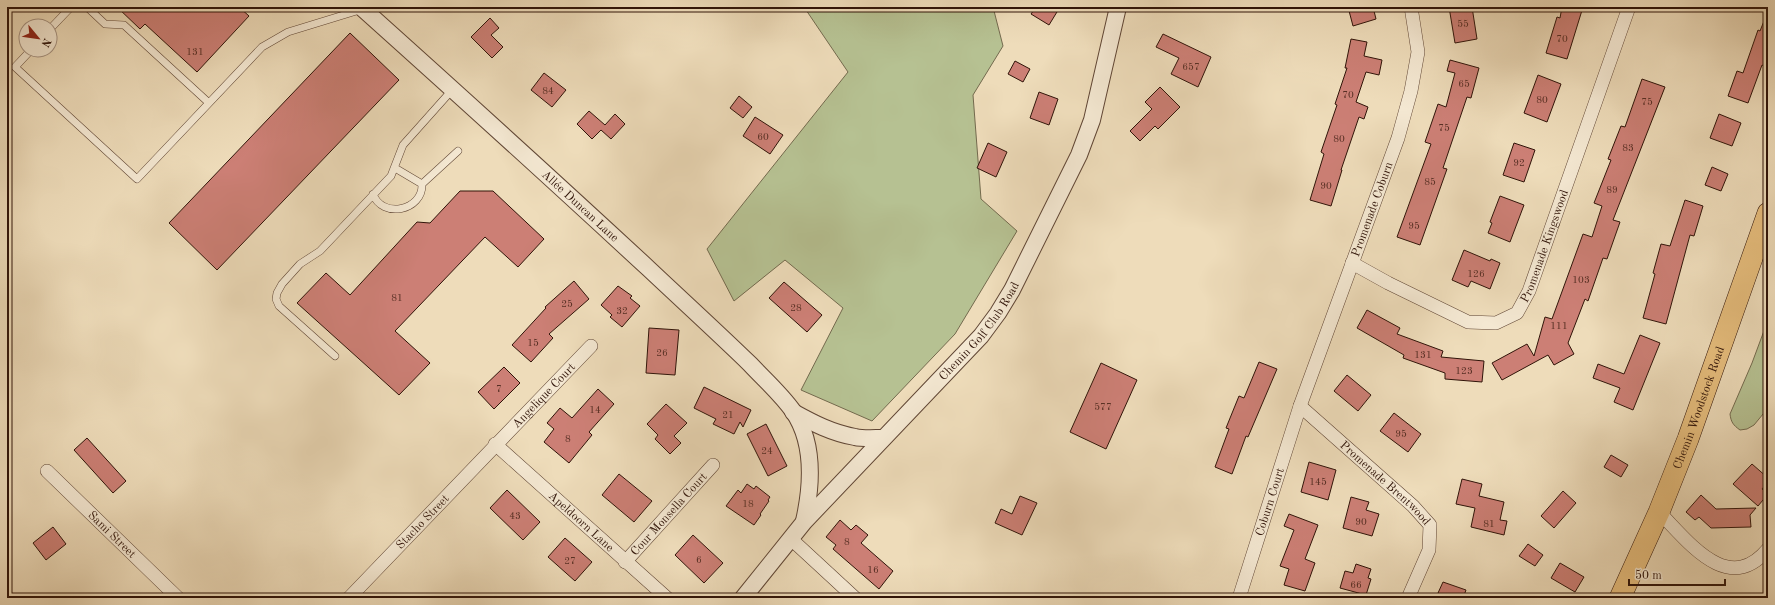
<svg xmlns="http://www.w3.org/2000/svg" width="1775" height="605" viewBox="0 0 1775 605" font-family="'Old Standard TT',serif">
	<style>
		.green { fill: #b6c192; stroke: #736a4e }
		.building { fill: #cc7f75; stroke: #301409 }
		.lines { fill: none; stroke-linecap: round; stroke-linejoin: round }
		.service-casing { stroke: #604635; stroke-width: 8 }
		.minor-casing { stroke: #604635; stroke-width: 14 }
		.tertiary-casing { stroke: #604635; stroke-width: 18 }
		.primary-casing { stroke: #301409; stroke-width: 22 }
		.service { stroke: #f4e8d2; stroke-width: 7 }
		.minor { stroke: #f4e8d2; stroke-width: 13 }
		.tertiary { stroke: #f4e8d2; stroke-width: 16 }
		.primary { stroke: #e7be7d; stroke-width: 21 }
		.labels { text-anchor: middle; stroke-width: 4; stroke-linejoin: round; paint-order: stroke }
		.number-label { font-size: 10px; fill: #572f24 }
		.street-label { font-size: 12px; fill: #301409; stroke: #f4e8d2 }
	</style>
	<rect width="100%" height="100%" fill="#eedcba"/>
	<filter id="stains"><feTurbulence type="fractalNoise" baseFrequency=".005" numOctaves="4"/><feColorMatrix values="0 0 0 0 .2 0 0 0 0 .09 0 0 0 0 .02 0 0 0 .5 -.17"/></filter>
	<radialGradient id="worn" r=".72"><stop offset=".6" stop-color="#630" stop-opacity="0"/><stop offset="1" stop-color="#630" stop-opacity=".3"/></radialGradient>
	<!-- green -->
	<path class="green" d="M804 7H993L1003 46 973 95 981 199 1017 231 955 334 872 421 801 390 843 308 785 260 734 301 707 249 848 72Z
		M1768 320V408L1754 425 1747 429 1740 430C1733 425 1731 422 1730 414L1752 363Z"/>
	<!-- building -->
	<path class="building" d="M117 7H239L249 16 197 72 145 24 140 29Z
		M1036 7H1060L1049 25 1031 14Z
		M1348 7H1373L1376 19 1353 26Z
		M1449 7H1472L1477 39 1455 43Z
		M1562 7H1583L1567 59 1546 53 1557 17 1560 18Z
		M1768 11V61L1766 67 1762 65 1748 103 1728 96 1737 71 1743 73 1758 30 1760 31Z
		M490 18 499 28 491 35 503 47 492 58 471 37Z
		M350 33 399 80 217 270 169 223Z
		M1163 34 1211 57 1198 87 1171 74 1179 58 1156 47Z
		M1351 39 1367 42 1364 56 1382 60 1379 75 1366 72 1356 102 1368 107 1364 119 1359 117 1341 170H1342L1331 206 1310 200 1324 154 1321 152 1337 105 1335 104 1347 68H1345Z
		M1450 60 1479 68 1471 98 1467 97 1443 168 1447 169 1420 245 1397 237 1431 144 1425 142 1438 104 1446 107 1455 73 1447 71Z
		M1015 61 1030 69 1023 82 1008 74Z
		M544 73 566 90 552 107 531 90Z
		M1538 75 1561 84 1547 122 1524 113Z
		M1642 79 1665 87 1613 220 1620 222 1607 259 1603 258 1588 301 1585 299 1568 343 1574 354 1554 365 1548 355 1502 380 1492 363 1527 344 1534 356 1545 317 1552 319 1583 234 1592 237 1602 206 1594 203 1611 160 1608 159 1621 126 1625 127Z
		M1160 87 1180 107 1158 129 1155 126 1140 141 1130 131 1152 109 1145 102Z
		M1039 92 1058 99 1049 125 1030 118Z
		M739 96 752 107 743 118 730 108Z
		M589 111 605 125 615 114 625 124 611 139 601 130 592 139 577 124Z
		M1719 114 1741 123 1732 146 1710 138Z
		M755 117 783 135 770 154 743 136Z
		M988 143 1007 152 996 177 977 168Z
		M1514 143 1535 150 1524 182 1503 175Z
		M1712 167 1728 174 1721 191 1705 185Z
		M460 191H493L544 239 518 267 485 237 395 331 430 363 399 395 297 303 326 273 350 295 417 222 430 223Z
		M1500 196 1524 205 1510 242 1488 233 1492 223 1490 222Z
		M1685 200 1703 206 1694 236 1690 235 1666 324 1643 318 1655 274 1653 273 1661 244 1670 246Z
		M1464 250 1490 261 1491 259 1500 263 1490 289 1471 281 1468 287 1452 280Z
		M574 281 589 299 549 334 553 338 531 362 512 345 546 308 545 307Z
		M784 282 822 315 807 332 769 298Z
		M618 286 632 296 630 298 640 306 622 327 610 317 612 315 601 305Z
		M1367 310 1400 328 1397 334 1443 351 1441 357 1484 361 1482 382 1445 379V373L1403 358 1404 355 1357 328Z
		M649 328 679 330 675 375 646 373Z
		M1640 335 1660 343 1633 410 1614 402 1620 388 1593 378 1598 364 1624 374Z
		M1259 362 1277 369 1248 437 1246 436 1232 474 1215 467 1229 429 1226 428 1239 396 1244 398Z
		M1101 363 1137 380 1106 449 1070 432Z
		M504 367 520 383 494 409 478 392Z
		M1347 375 1371 395 1358 411 1334 391Z
		M704 387 751 410 743 427 740 422 734 434 713 424 716 419 694 408Z
		M598 389 614 404 589 432 592 435 569 463 544 442 554 429 547 423 560 408 572 418Z
		M666 404 687 423 674 436 681 443 670 454 655 439 658 435 647 424Z
		M1394 413 1421 434 1408 452 1380 431Z
		M766 424 787 466 768 476 747 434Z
		M87 438 126 481 113 493 74 450Z
		M1611 455 1628 465 1621 477 1604 467Z
		M1309 462 1336 470 1328 500 1301 492Z
		M1752 464 1768 478V482L1762 489 1768 494 1758 506 1733 484Z
		M619 474 652 501 634 522 602 495Z
		M1462 479 1482 484 1479 496 1504 502 1500 520 1507 521 1504 535 1471 527 1475 508 1456 504Z
		M747 484 754 489 756 486 770 497 768 500 769 501 760 514 761 515 754 525 726 506 738 490 741 493Z
		M507 490 540 522 523 540 490 508Z
		M1563 491 1576 503 1554 528 1541 516Z
		M1701 495 1716 509 1756 508 1750 515 1751 527 1711 528 1699 517 1695 520 1686 512Z
		M1020 496 1037 503 1022 535 995 523 1001 509 1012 514Z
		M1351 497 1369 502 1366 510 1379 514 1372 536 1343 528Z
		M1289 514 1318 525 1305 559 1315 563 1305 591 1284 585 1289 569 1280 566 1294 530 1284 526Z
		M840 520 851 530 856 525 868 535 861 543 893 571 879 589 833 549 836 545 826 537Z
		M53 527 66 544 46 560 33 543Z
		M693 535 723 563 704 583 675 555Z
		M565 538 592 562 575 581 548 557Z
		M1528 544 1543 555 1535 566 1519 556Z
		M1560 563 1584 577 1575 592 1551 578Z
		M1356 564 1371 569 1368 578 1371 579 1366 595 1340 588 1345 571 1353 573Z
		M1443 582 1466 590 1463 598H1444L1445 596 1438 593Z"/>
	<g class="lines">
		<!-- service casing -->
		<g class="service-casing">
			<path id="service" d="M87 7 105 24 124 25 209 103
				M50 29 71 7
				M31 50 15 67 137 179 262 47 288 32 363 9
				M395 168 422 184 458 151
				M373 194C382 219 423 211 422 184
				M335 356 279 306 276 299 277 293 282 284 300 264 320 251 391 176 403 145 453 89"/>
		</g>
		<!-- minor casing -->
		<g class="minor-casing">
			<g id="minor">
				<path id="s1" d="M1352 263 1388 283 1468 322 1496 323 1517 313 1529 291 1629 7"/>
				<path id="s2" d="M1300 406 1413 506 1430 525 1429 550 1408 598"/>
				<path id="s3" d="M495 444 667 598"/>
				<path id="s4" d="M47 471 178 598"/>
				<path d="M1659 512C1688 541 1728 597 1768 549"/>
				<path d="M790 538 855 598"/>
				<path id="s5" d="M625 562 713 465"/>
				<path id="s6" d="M349 598 591 346"/>
				<path id="s7" d="M1239 598 1300 406 1398 138 1411 91 1418 52 1411 7"/>
			</g>
		</g>
		<!-- tertiary casing -->
		<g class="tertiary-casing">
			<g id="tertiary">
				<path id="s8" d="M361 7C458 94 554 181 649 269 683 301 717 332 750 364 764 379 781 394 793 411 815 443 812 485 804 521"/>
				<path d="M793 412C813 423 832 433 855 437 863 439 874 438 883 438"/>
				<path id="s9" d="M743 598 804 522 981 336 998 313 1012 290 1079 155 1092 120 1118 7"/>
			</g>
		</g>
		<!-- primary casing -->
		<g class="primary-casing">
			<g id="primary">
				<path id="s10" d="M1620 598 1659 512 1688 439 1768 213"/>
			</g>
		</g>
		<!-- service -->
		<use href="#service" class="service"/>
		<!-- minor -->
		<use href="#minor" class="minor"/>
		<!-- tertiary -->
		<use href="#tertiary" class="tertiary"/>
		<!-- primary -->
		<use href="#primary" class="primary"/>
	</g>
	<g class="labels">
		<!-- number labels -->
		<g class="number-label">
			<text x="1463" y="27">55</text>
			<text x="1562" y="42">70</text>
			<text x="195" y="55">131</text>
			<text x="1191" y="70">657</text>
			<text x="1464" y="87">65</text>
			<text x="548" y="94">84</text>
			<text x="1348" y="98">70</text>
			<text x="1542" y="103">80</text>
			<text x="1647" y="105">75</text>
			<text x="1444" y="131">75</text>
			<text x="763" y="140">60</text>
			<text x="1339" y="142">80</text>
			<text x="1628" y="151">83</text>
			<text x="1519" y="166">92</text>
			<text x="1430" y="185">85</text>
			<text x="1326" y="189">90</text>
			<text x="1612" y="193">89</text>
			<text x="1414" y="229">95</text>
			<text x="1476" y="277">126</text>
			<text x="1581" y="283">103</text>
			<text x="397" y="301">81</text>
			<text x="567" y="307">25</text>
			<text x="796" y="311">28</text>
			<text x="622" y="314">32</text>
			<text x="1559" y="329">111</text>
			<text x="533" y="346">15</text>
			<text x="662" y="356">26</text>
			<text x="1423" y="358">131</text>
			<text x="1464" y="374">123</text>
			<text x="499" y="392">7</text>
			<text x="1103" y="410">577</text>
			<text x="595" y="413">14</text>
			<text x="728" y="418">21</text>
			<text x="1401" y="437">95</text>
			<text x="568" y="442">8</text>
			<text x="767" y="454">24</text>
			<text x="1318" y="485">145</text>
			<text x="748" y="507">18</text>
			<text x="515" y="519">43</text>
			<text x="1361" y="525">90</text>
			<text x="1489" y="527">81</text>
			<text x="847" y="545">8</text>
			<text x="699" y="563">6</text>
			<text x="570" y="564">27</text>
			<text x="873" y="573">16</text>
			<text x="1356" y="588">66</text>
		</g>
		<!-- street labels -->
		<g class="street-label">
			<text dy="4" stroke="none"><textPath href="#s8" startOffset="296">Allée Duncan Lane</textPath></text>
			<text dy="4" stroke="none"><textPath href="#s7" startOffset="411">Promenade Coburn</textPath></text>
			<text dy="4" stroke="none"><textPath href="#s1" startOffset="254">Promenade Kingswood</textPath></text>
			<text dy="4" stroke="none"><textPath href="#s9" startOffset="357">Chemin Golf Club Road</textPath></text>
			<text dy="4" stroke="none"><textPath href="#s6" startOffset="281">Angelique Court</textPath></text>
			<text dy="4" stroke="none"><textPath href="#s10" startOffset="206">Chemin Woodstock Road</textPath></text>
			<text dy="4" stroke="none"><textPath href="#s2" startOffset="115">Promenade Brentwood</textPath></text>
			<text dy="4" stroke="none"><textPath href="#s7" startOffset="101">Coburn Court</textPath></text>
			<text dy="4" stroke="none"><textPath href="#s5" startOffset="65">Cour Monsella Court</textPath></text>
			<text dy="4" stroke="none"><textPath href="#s6" startOffset="106">Stacho Street</textPath></text>
			<text dy="4" stroke="none"><textPath href="#s3" startOffset="116">Apeldoorn Lane</textPath></text>
			<text dy="4" stroke="none"><textPath href="#s4" startOffset="91">Sami Street</textPath></text>
		</g>
	</g>
	<!-- margin -->
	<rect width="1775" height="605" fill="none" stroke="#eedcba" stroke-width="24"/>
	<rect x="8" y="8" width="1759" height="589" fill="none" stroke="#301409" stroke-width="2"/>
	<rect x="12" y="12" width="1751" height="581" fill="none" stroke="#301409"/>
	<!-- north arrow -->
	<g transform="translate(38 38) rotate(119)"><circle r="19" fill="#f4e8d2" stroke="#a69382"/>
	<path d="M0-3L7 15L0 10L-7 15Z" fill="#8f2418"/>
	<text y="-6" font-size="11" font-weight="bold" text-anchor="middle" fill="#301409">N</text>
	</g>
	<!-- scale -->
	<path d="M1629 579v6h96v-6" fill="none" stroke="#301409" stroke-width="2"/>
	<text x="1635" y="579" font-size="12" fill="#301409" stroke="#f4e8d2" stroke-width="3" paint-order="stroke">50 m</text>
	<rect width="100%" height="100%" filter="url(#stains)"/>
	<rect width="100%" height="100%" fill="url(#worn)"/>
</svg>
